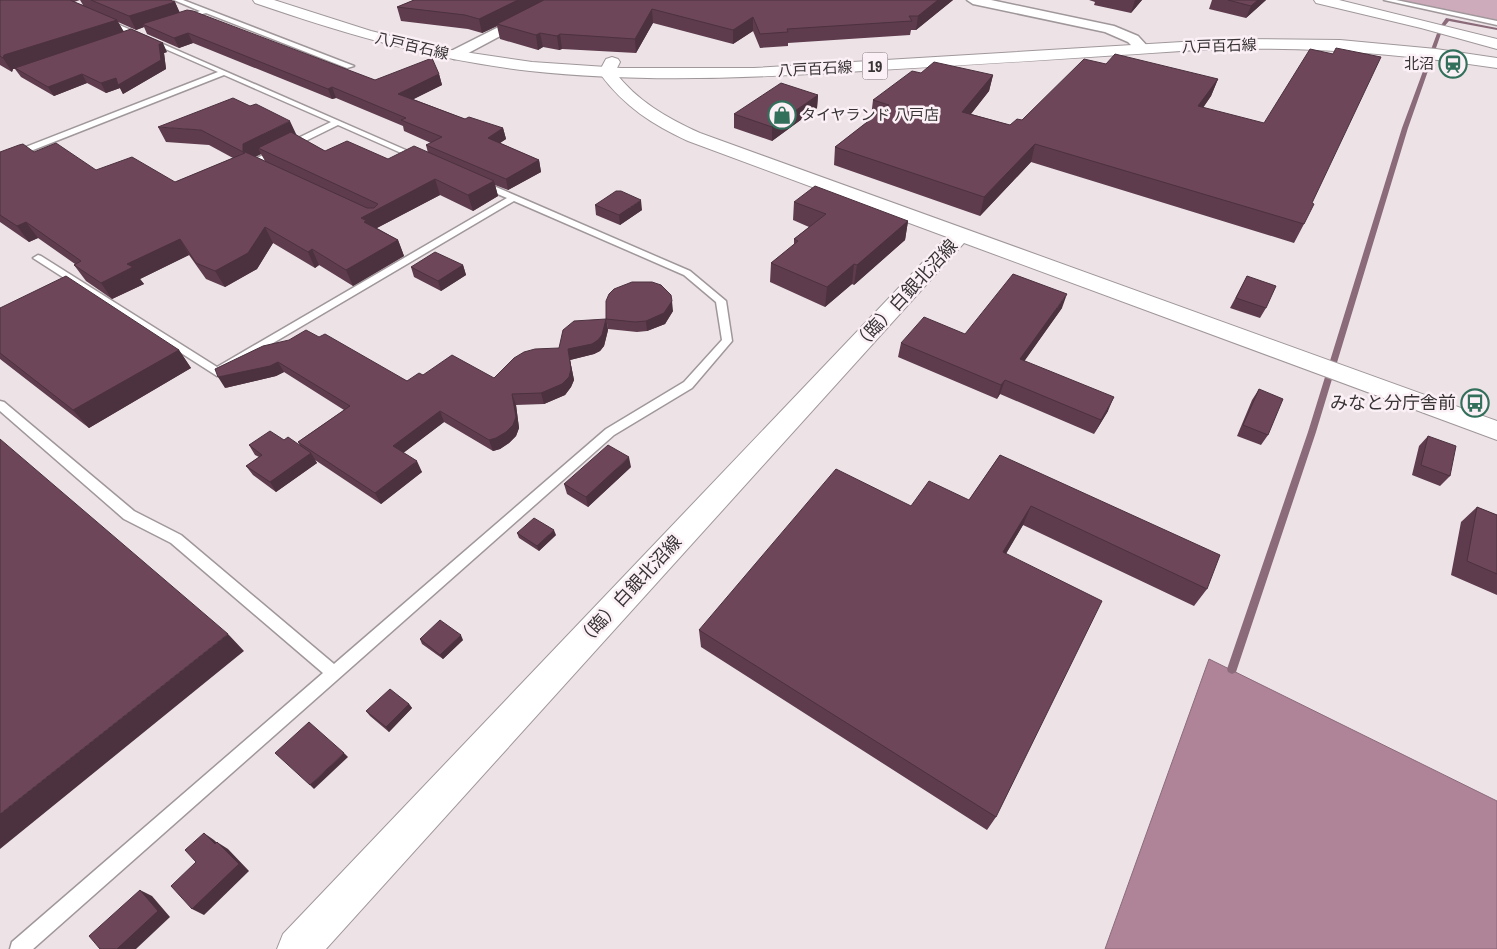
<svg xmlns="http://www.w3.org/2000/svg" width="1497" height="949" viewBox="0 0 1497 949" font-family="'Archivo Narrow','Noto Sans JP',sans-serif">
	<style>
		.green { fill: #cdabba }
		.water { fill: #af8398; stroke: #8b6b7a }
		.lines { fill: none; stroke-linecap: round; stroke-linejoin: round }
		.stream { fill: #8b6b7a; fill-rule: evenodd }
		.service-casing { stroke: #a0979b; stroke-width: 3 }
		.minor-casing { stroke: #a0979b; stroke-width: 3 }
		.tertiary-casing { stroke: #a0979b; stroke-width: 2 }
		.primary-casing { stroke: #a0979b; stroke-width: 2 }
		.service { fill: #fff; fill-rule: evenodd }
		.minor { fill: #fff; fill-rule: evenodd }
		.tertiary { fill: #fff; fill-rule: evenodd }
		.primary { fill: #fff; fill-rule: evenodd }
		.wall { fill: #5e3c4d; fill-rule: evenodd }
		.shaded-wall { fill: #4c313e }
		.building { fill: #6d4659; stroke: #4c313e }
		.labels { text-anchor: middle; stroke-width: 5; stroke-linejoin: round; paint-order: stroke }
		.far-street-label { font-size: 15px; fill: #373335; stroke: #fbf0f5 }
		.far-poi-label { font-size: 15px; fill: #373335; stroke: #fbf0f5; text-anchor: end }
		.shield { fill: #fbf0f5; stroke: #726c6f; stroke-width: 1 }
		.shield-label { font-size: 16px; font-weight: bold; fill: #373335 }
		.street-label { font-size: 18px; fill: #373335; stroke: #fbf0f5 }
		.poi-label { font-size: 18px; fill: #373335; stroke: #fbf0f5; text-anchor: end }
	</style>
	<rect width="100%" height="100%" fill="#ede3e7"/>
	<!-- green -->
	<path class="green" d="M1399 0H1497V20Z"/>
	<!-- water -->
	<path class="water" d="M1209 659 1497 801V949H1105Z"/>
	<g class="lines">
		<!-- stream -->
		<path class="stream" d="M1446 18 1497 28V30L1449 21 1443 28 1408 128 1316 432 1236 672 1232 674 1228 672 1227 669 1308 432 1402 128 1439 28Z"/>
		<!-- service casing -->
		<g class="service-casing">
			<path id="service" d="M174 0H183L354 66 347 68 206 13 183 19V17L200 11Z
				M1384 0H1396L1497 21V25Z
				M108 20 424 158 417 160 338 125 261 163 266 167 259 169 251 165V161L331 122 224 75 0 163V157L218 72 106 23V21Z
				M482 181 690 271 726 301 732 341 692 388 614 435 33 949H10L12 942 323 673 171 543 124 519 0 411V401L4 402 134 511 181 535 334 664 606 429 684 382 722 340 716 302 684 275 514 201 217 376 33 258 38 255 41 256 217 367 507 198 479 186 478 184Z"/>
		</g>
		<!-- minor casing -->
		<g class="minor-casing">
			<path id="minor" d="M552 0H568L459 58 454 59 447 55 449 52Z
				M967 0H991L1114 26 1138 36 1150 49 1148 52H1138L1128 42 1105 32 973 4Z"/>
		</g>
		<!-- tertiary casing -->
		<g class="tertiary-casing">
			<path id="tertiary" d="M1314 0H1339L1497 39V49L1421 28 1316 3Z
				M612 57 618 59 620 62 615 72C637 101 667 118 700 133L1497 421V440L964 243 326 949H277L283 934 947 237 688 141C653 125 624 106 601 75L599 72 606 59Z"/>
		</g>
		<!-- primary casing -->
		<g class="primary-casing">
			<path id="primary" d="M253 0H274L371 31 444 49 532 62 621 68H754L1232 39 1340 40 1436 49 1497 58V68C1409 55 1322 47 1234 49 1196 49 1158 53 1120 55 1035 61 949 66 863 71 752 78 640 83 530 71 434 60 345 34 255 3Z"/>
		</g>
		<!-- service -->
		<use href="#service" class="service"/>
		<!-- minor -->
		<use href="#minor" class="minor"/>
		<!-- tertiary -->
		<use href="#tertiary" class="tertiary"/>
		<!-- primary -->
		<use href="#primary" class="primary"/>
	</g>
	<!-- wall -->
	<path class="wall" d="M0 0H170L175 2 179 12 375 80 439 74 442 85 413 99 465 119 503 128 506 139 500 143 539 160 541 172 508 190 495 185 498 196 473 211 440 195 377 228 398 240 404 256 353 286 319 265 315 268 273 243 257 269 225 287 206 279 189 255 140 279 144 284 112 299 86 281 74 265 75 264 38 238 29 242 0 222V152H34L96 170 175 182 233 158 209 145 166 142 158 127 297 136 325 151 388 159 428 153 426 145 431 143 404 131 403 126 336 98 332 99 193 43 179 48 147 34 144 27 136 30 118 22 124 32 167 52 164 53 166 69 123 94 120 88 106 93 87 83 54 96 21 77 15 69H13L12 72 0 65ZM80 0 83 5 74 2ZM261 154 265 161 255 157Z
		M414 0H953L916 30H911L910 35 788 43V46L760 48 753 31 733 44 653 23 636 53 562 49 559 50 543 47 538 50 500 39 497 26 482 33 468 29 401 21 397 7Z
		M1089 0H1142L1131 13 1094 5 1095 2Z
		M1212 0H1266L1246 18 1209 9Z
		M1106 64 1218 79 1211 96 1203 108 1312 203 1304 224 1294 243 1031 162 980 216 834 165 835 147 873 118 871 117 873 100 921 73 993 75 989 91 971 114 1010 125 1022 120Z
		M818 95 817 108 772 141 734 128V114Z
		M794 202 908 221 905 240 854 285 852 284 825 307 770 282 771 263 794 245V239L809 227 793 220Z
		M595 205 642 210 620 225 596 215Z
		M463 265 466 275 441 291 414 277 411 267Z
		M1247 276 1266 308 1260 318 1230 308Z
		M0 308 179 350 191 368 89 428 0 359Z
		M1062 308 1024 361 1108 411 1094 434 1000 394 997 399 898 357 901 343 965 334Z
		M673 311 665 324 647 331 637 332 608 329 606 319Z
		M606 319 608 330 604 346 600 351 594 354 570 360 574 380 571 387 565 395 544 404 516 405 519 428 516 436 509 443 500 449 493 451 444 422 403 453 422 472 381 504 315 460 317 463 276 492 253 475 246 466 259 457 255 455 249 445 284 440 300 446 298 442 344 410 284 372 276 376 225 388 319 337 407 381 423 375 494 378 559 348Z
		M1259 389 1268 435 1261 445 1237 436 1252 400Z
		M1428 436 1450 476 1440 486 1412 475 1419 446Z
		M1000 455 1207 589 1194 606 1023 525 1006 554 996 817 987 830 701 647 699 630 911 506 969 500Z
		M631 467 588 507 567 494 564 484Z
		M1477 507 1497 515V595L1451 575 1461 522Z
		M517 533 556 535 539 551 519 538Z
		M420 639 463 640 443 659 422 644Z
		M409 704 412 708 389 732 370 716 366 711Z"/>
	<!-- shaded-wall -->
	<path class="shaded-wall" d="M518 0H548L497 24V26L482 33 479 19Z
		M938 0H953L916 30 918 16Z
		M1135 0H1142L1131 13Z
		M1258 0H1266L1246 18 1251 6Z
		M175 2 181 15 142 24 144 27 136 30 129 16Z
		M652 9 653 23 636 53 635 39Z
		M753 17V31L733 44V30Z
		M117 20 125 34 13 69 12 72 3 58 4 55Z
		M188 33 193 43 179 48 174 38Z
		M540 33 543 47 538 50 536 35Z
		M560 34 562 49 559 50 557 36Z
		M163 43 167 52 164 53 166 69 123 94 120 88 106 93 101 83 159 44Z
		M82 74 87 83 54 96 48 87Z
		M439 74 442 85 402 105 398 94Z
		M993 75 989 91 959 129 962 112Z
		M1218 79 1211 96 1191 124 1198 106Z
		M332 87 336 98 332 99 328 89Z
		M818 95 817 108 772 141V127Z
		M290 121 297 136 258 148 261 154 250 159 245 153 243 151V144Z
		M503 128 506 139 491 149 488 138Z
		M1035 144 1031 162 980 216 984 197Z
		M539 160 541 172 508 190 506 179Z
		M435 179 440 195 371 231 361 218Z
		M494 181 498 196 473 211 468 195Z
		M641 200 642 210 620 225 619 215Z
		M908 221 905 240 854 285 857 265Z
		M26 222 38 238 29 242 17 226Z
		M265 227 273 243 257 269 225 287 215 271Z
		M180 239 189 255 140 279 144 284 112 299 101 283 127 264Z
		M398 240 404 256 353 286 346 270Z
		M312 249 319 265 315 268 308 252Z
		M854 264 852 284 825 307 827 287Z
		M463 265 466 275 441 291 438 281Z
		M1067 294 1062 308 1016 373 1020 359Z
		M672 301 673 311 665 324 647 331 646 321Z
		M606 319 608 330 604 346 600 351 594 354 570 360 574 380 571 387 565 395 544 404 541 393 568 349Z
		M179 350 191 368 89 428 73 410Z
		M278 362 284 372 276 376 225 388 218 377Z
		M1005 380 1000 394 997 399 1001 385Z
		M512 394 516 405 519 428 516 436 509 443 500 449 493 451 489 440Z
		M1114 397 1108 411 1094 434 1101 420Z
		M440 411 444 422 398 457 393 446Z
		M311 453 317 463 276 492 270 482Z
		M629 457 631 467 588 507 586 497Z
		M417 461 422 472 381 504 375 493Z
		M1031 506 1023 525 996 570 1003 552Z
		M554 530 556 535 539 551 537 546Z
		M228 634 244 651 0 849V814Z
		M461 635 463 640 443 659 440 655Z
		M409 704 412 708 389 732 386 727Z
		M344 753 348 757 314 789 310 785Z
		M204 833 214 840 226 851 215 844Z
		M217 842 228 849 249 871 204 915 192 909Z
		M140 890 152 896 170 917 136 949H117Z"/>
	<!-- building -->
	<path class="building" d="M0 0H70L117 20 4 55 3 58 0 56Z
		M91 0H170L175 2 129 16Z
		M414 0H518L479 19 465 15 397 7Z
		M544 0H938L918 16H909L912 21 787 29 788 32 760 34 753 17 733 30 652 9 635 39 560 34 557 36 540 33 536 35 497 24Z
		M1228 0H1258L1251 6Z
		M187 10 193 11 375 80 432 58 439 74 398 94 465 119 469 117 503 128 488 138 539 160 506 179 426 145 442 137 401 120 406 118 332 87 328 89 188 33 174 38 142 24Z
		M131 29 163 43 159 44 161 60 118 85 116 78 101 83 82 74 48 87 15 68Z
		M1336 48 1381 57 1312 203 1314 204 1304 224 1035 144 984 197 835 147 889 105 873 100 912 71 921 73 934 62 993 75 962 112 1010 125 1017 119 1022 120 1084 59 1106 64 1115 54 1218 79 1198 106 1264 123 1310 49 1333 54Z
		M781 83 818 95 772 127 734 114Z
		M233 98 250 106 256 104 290 121 243 144V151L367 208H374L378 204 258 148 291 132 325 151 347 141 388 159 414 146 494 181 468 195 435 179 361 218 367 221 364 222 398 240 346 270 312 249 308 252 265 227 248 253 215 271 196 263 180 239 127 264 133 267 101 283 74 265 81 261 26 222 17 226 0 215V152L19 145 23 144 34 152 56 143 96 170 132 157 175 182 245 153 201 130 158 127Z
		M815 186 908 221 857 265 854 264 827 287 771 263 798 241 794 239 826 214 794 202Z
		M616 191H621L641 200 619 215 595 205Z
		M435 252 463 265 438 281 411 267Z
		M1013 274 1067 294 1020 359 1114 397 1101 420 1005 380 1001 385 901 343 924 317 965 334Z
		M66 276 179 350 73 410 0 353V308Z
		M1247 276 1276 286 1266 308 1236 298Z
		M632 282H652L661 285 671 295 672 301 664 313 646 321 635 322 606 319V301L609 294 614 289Z
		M606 319 602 335 598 340 592 344 568 349 571 369 569 377 562 384 541 393 512 394 516 417 513 425 506 432 496 438 489 440 440 411 393 446 417 461 375 493 298 442 350 406 278 362 270 366 218 377 215 369 263 346 289 340 306 330 319 337 325 334 407 381 419 373 423 375 452 355 494 378 514 358 524 352 535 349 559 348 563 330 574 321Z
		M1259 389 1283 399 1268 435 1243 425Z
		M270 431 284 440 288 437 311 453 270 482 246 466 262 455 249 445Z
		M1428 436 1456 446 1450 476 1421 465Z
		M0 439 228 634 0 814Z
		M608 445 629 457 586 497 564 484Z
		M1000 455 1220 555 1207 589 1031 506 1003 552 1102 601 996 817 699 630 836 469 911 506 929 481 969 500Z
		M1477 507 1497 515V574L1467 561Z
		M534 518 554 530 537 546 517 533Z
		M440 620 461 635 440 655 420 639Z
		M390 689 409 704 386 727 366 711Z
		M309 722 344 753 310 785 275 753Z
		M204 833 215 844 217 842 239 864 192 909 171 886 196 862 185 850Z
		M140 890 158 911 117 949H100L89 936Z"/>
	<!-- icons -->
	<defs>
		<g id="station-ring" transform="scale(1.4375)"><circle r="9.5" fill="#fbf0f5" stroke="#33705c" stroke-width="1.5"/><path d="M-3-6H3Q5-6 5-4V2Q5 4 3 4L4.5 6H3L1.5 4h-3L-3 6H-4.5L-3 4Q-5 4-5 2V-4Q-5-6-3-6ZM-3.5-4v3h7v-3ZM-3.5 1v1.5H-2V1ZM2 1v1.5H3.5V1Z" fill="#33705c"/></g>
		<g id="shop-ring" transform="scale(1.4375)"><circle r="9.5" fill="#fbf0f5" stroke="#33705c" stroke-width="1.5"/><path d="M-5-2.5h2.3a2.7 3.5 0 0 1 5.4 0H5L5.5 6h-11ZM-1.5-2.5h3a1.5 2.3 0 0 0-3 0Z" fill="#33705c"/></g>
		<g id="bus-ring" transform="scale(1.4375)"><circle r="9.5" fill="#fbf0f5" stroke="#33705c" stroke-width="1.5"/><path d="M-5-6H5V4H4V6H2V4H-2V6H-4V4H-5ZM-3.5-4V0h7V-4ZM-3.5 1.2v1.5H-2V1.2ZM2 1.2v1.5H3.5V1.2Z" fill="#33705c"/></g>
	</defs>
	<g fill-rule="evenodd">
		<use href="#station-ring" x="1453" y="64"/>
		<use href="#shop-ring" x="782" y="115"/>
		<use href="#bus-ring" x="1475" y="403"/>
	</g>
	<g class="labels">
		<!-- far-street labels -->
		<g class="far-street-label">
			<text transform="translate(412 46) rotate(13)" y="5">八戸百石線</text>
			<text transform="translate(1219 46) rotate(-2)" y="5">八戸百石線</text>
			<text transform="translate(815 69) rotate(-3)" y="5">八戸百石線</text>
		</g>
		<!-- far-poi labels -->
		<g class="far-poi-label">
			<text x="1434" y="69">北沼</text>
			<text x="801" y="120" text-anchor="start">タイヤランド 八戸店</text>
		</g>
		<!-- shield labels -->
		<rect class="shield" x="862.5" y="52.5" width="25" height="27" rx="4"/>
		<g class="shield-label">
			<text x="875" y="72">19</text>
		</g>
		<!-- street labels -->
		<g class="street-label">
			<text transform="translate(905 295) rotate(-47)" y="6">（臨）白銀北沼線</text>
			<text transform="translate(629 591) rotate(-47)" y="6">（臨）白銀北沼線</text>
		</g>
		<!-- poi labels -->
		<g class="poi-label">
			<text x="1456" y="409">みなと分庁舎前</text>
		</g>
	</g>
</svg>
